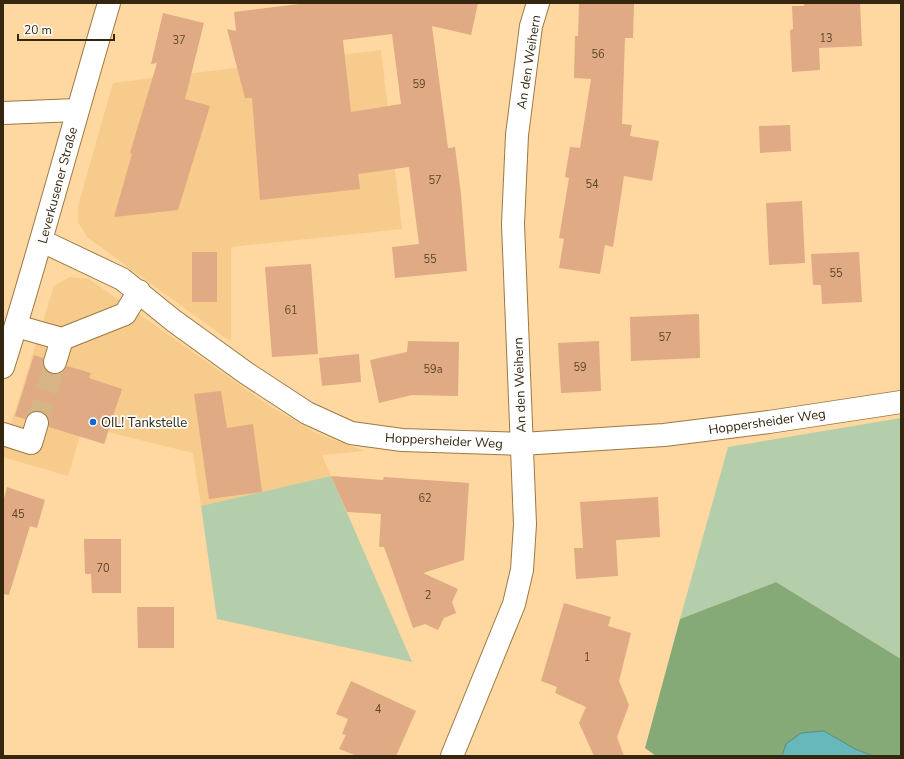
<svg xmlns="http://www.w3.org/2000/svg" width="904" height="759" viewBox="0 0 904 759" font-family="'Nunito Sans',sans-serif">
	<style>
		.built { fill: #f6cb8c }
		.green { fill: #b4cdab }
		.forest { fill: #85a977 }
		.water { fill: #66b8ba; stroke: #578c87 }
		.building { fill: #dfaa84; fill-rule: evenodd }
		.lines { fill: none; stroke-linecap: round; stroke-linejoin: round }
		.minor-tunnel { stroke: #d6b483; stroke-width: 22; stroke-dasharray: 22 11; stroke-linecap: butt }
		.minor-casing { stroke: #9c7943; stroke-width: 24 }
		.major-casing { stroke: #9c7943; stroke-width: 24 }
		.minor { stroke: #fff; stroke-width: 22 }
		.major { stroke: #fff; stroke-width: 22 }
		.poi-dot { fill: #1068d1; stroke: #fff; stroke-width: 1.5 }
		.labels { text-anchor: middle; stroke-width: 3.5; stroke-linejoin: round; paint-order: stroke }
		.number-label { font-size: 11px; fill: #5f472c }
		.street-label { font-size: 13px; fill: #34260f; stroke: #fff }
		.poi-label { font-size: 13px; fill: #34260f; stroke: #fff; text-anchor: start }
	</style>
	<rect width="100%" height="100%" fill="#fed8a0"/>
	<!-- built -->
	<path class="built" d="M381 50 402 229 231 247V342L87 237 78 222V206L113 83Z
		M70 277 89 279 268 405 318 434 365 451 322 455 331 476 201 506 193 453 108 432 105 444 80 436 68 476 3 457V449L54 286Z"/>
	<!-- green -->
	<path class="green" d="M901 418V659L776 582 680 619 728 447Z
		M331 476 412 662 217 619 201 506Z"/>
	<!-- forest -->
	<path class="forest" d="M776 582 901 659V756H873L855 749 824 731 786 744 782 756H656L645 748 680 619Z"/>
	<!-- water -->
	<path class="water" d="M824 731 855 749 873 756H782L786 744 801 733Z"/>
	<!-- building -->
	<path class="building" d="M308 3H478L471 35 432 26 448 148 455 147 461 194 467 271 395 278 392 247 419 244 409 167 358 174 360 189 260 200 252 98H245L227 29 236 31 234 12ZM392 34 401 104 351 112 343 40Z
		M579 3H634L633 38H625L622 124 632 125 630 136 659 141 652 181 624 176 613 247 605 245 600 274 559 268 564 239 559 238 569 178 565 177 570 147 580 148 591 79 574 78 575 36H578Z
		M804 3H860L862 46 819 48 820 70 792 72 790 30 793 29 792 6H804Z
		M163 13 204 23 185 99 210 106 178 210 114 217 132 154 130 153 157 63 151 64Z
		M790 125 791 151 760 153 759 126Z
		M802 201 805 263 769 265 766 203Z
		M192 252H217V302H192Z
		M859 252 862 302 822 304 821 285H813L811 254Z
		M311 264 318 354 272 357 265 267Z
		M699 314 700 358 631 361 630 317Z
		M408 341 459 342 458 396 412 395 379 403 370 360 407 352Z
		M599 341 601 391 561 393 558 343Z
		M359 354 361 382 322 386 319 358Z
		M34 355 43 358V365L46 371 51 374H58L64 371 67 366 91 373 89 378 122 389 104 444 49 427V420L46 415 41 411H34L29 414 25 419 15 416Z
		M221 391 227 428 253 424 262 492 209 499 194 394Z
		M331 476 383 480 384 477 469 483 464 560 423 573 458 589 452 602 456 613 444 618 438 630 425 624 413 628 384 547H379L381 514 347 512Z
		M7 487 45 500 37 528 30 526 9 595 3 594V502Z
		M658 497 660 537 616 540 618 576 576 579 574 548H583L580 502Z
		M84 539H121V593H92L91 574H85Z
		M564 603 611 617 608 626 631 633 619 681 629 705 617 737 624 756H594L579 723 586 707 555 693 557 687 541 681Z
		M137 607H174V648H138Z
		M351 681 416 711 396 756H357L339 749 346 735 342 734 348 719 336 714Z"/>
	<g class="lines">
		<!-- minor-tunnel -->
		<path class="minor-tunnel" d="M37 423 55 362"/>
		<!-- minor casing -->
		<g class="minor-casing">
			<path id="minor" d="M3 113 77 110
				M42 241 122 279 174 321 246 373 307 413 351 433 402 440 522 444 664 435 769 422 901 402
				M16 326 62 339 55 362
				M62 339 125 314 139 291
				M3 434 31 443 37 423
				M452 756 514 604 522 570 525 524 513 224 517 135 531 26 538 3"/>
		</g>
		<!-- major casing -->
		<g class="major-casing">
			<path id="major" d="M3 367C41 247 73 124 109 3"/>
		</g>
		<!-- minor -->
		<use href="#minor" class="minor"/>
		<!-- major -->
		<use href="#major" class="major"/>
	</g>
	<!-- markers -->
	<circle class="poi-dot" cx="93" cy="422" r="4"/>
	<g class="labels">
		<!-- number labels -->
		<g class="number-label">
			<text x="826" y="42">13</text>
			<text x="179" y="44">37</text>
			<text x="598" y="58">56</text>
			<text x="419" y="88">59</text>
			<text x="435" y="184">57</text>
			<text x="592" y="188">54</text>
			<text x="430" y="263">55</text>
			<text x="836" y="277">55</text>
			<text x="291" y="314">61</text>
			<text x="665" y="341">57</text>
			<text x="580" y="371">59</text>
			<text x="433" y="373">59a</text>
			<text x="425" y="502">62</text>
			<text x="18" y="518">45</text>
			<text x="103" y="572">70</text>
			<text x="428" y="599">2</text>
			<text x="587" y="661">1</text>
			<text x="378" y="713">4</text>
		</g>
		<!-- street labels -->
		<g class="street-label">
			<text transform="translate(528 62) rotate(-81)" y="5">An den Weihern</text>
			<text transform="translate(57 185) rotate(-75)" y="5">Leverkusener Straße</text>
			<text transform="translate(519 385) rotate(-92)" y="5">An den Weihern</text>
			<text transform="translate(767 421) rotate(-8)" y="5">Hoppersheider Weg</text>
			<text transform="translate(444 440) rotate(3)" y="5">Hoppersheider Weg</text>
		</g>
		<!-- poi labels -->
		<g class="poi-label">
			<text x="101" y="427">OIL! Tankstelle</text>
		</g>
	</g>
	<!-- border -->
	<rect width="904" height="759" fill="none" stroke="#34260f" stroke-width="8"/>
	<!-- scale -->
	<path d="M18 34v6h96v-6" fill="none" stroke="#34260f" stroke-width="2"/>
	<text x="24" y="34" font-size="12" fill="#34260f" stroke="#ffffff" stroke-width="3" paint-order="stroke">20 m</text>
</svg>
